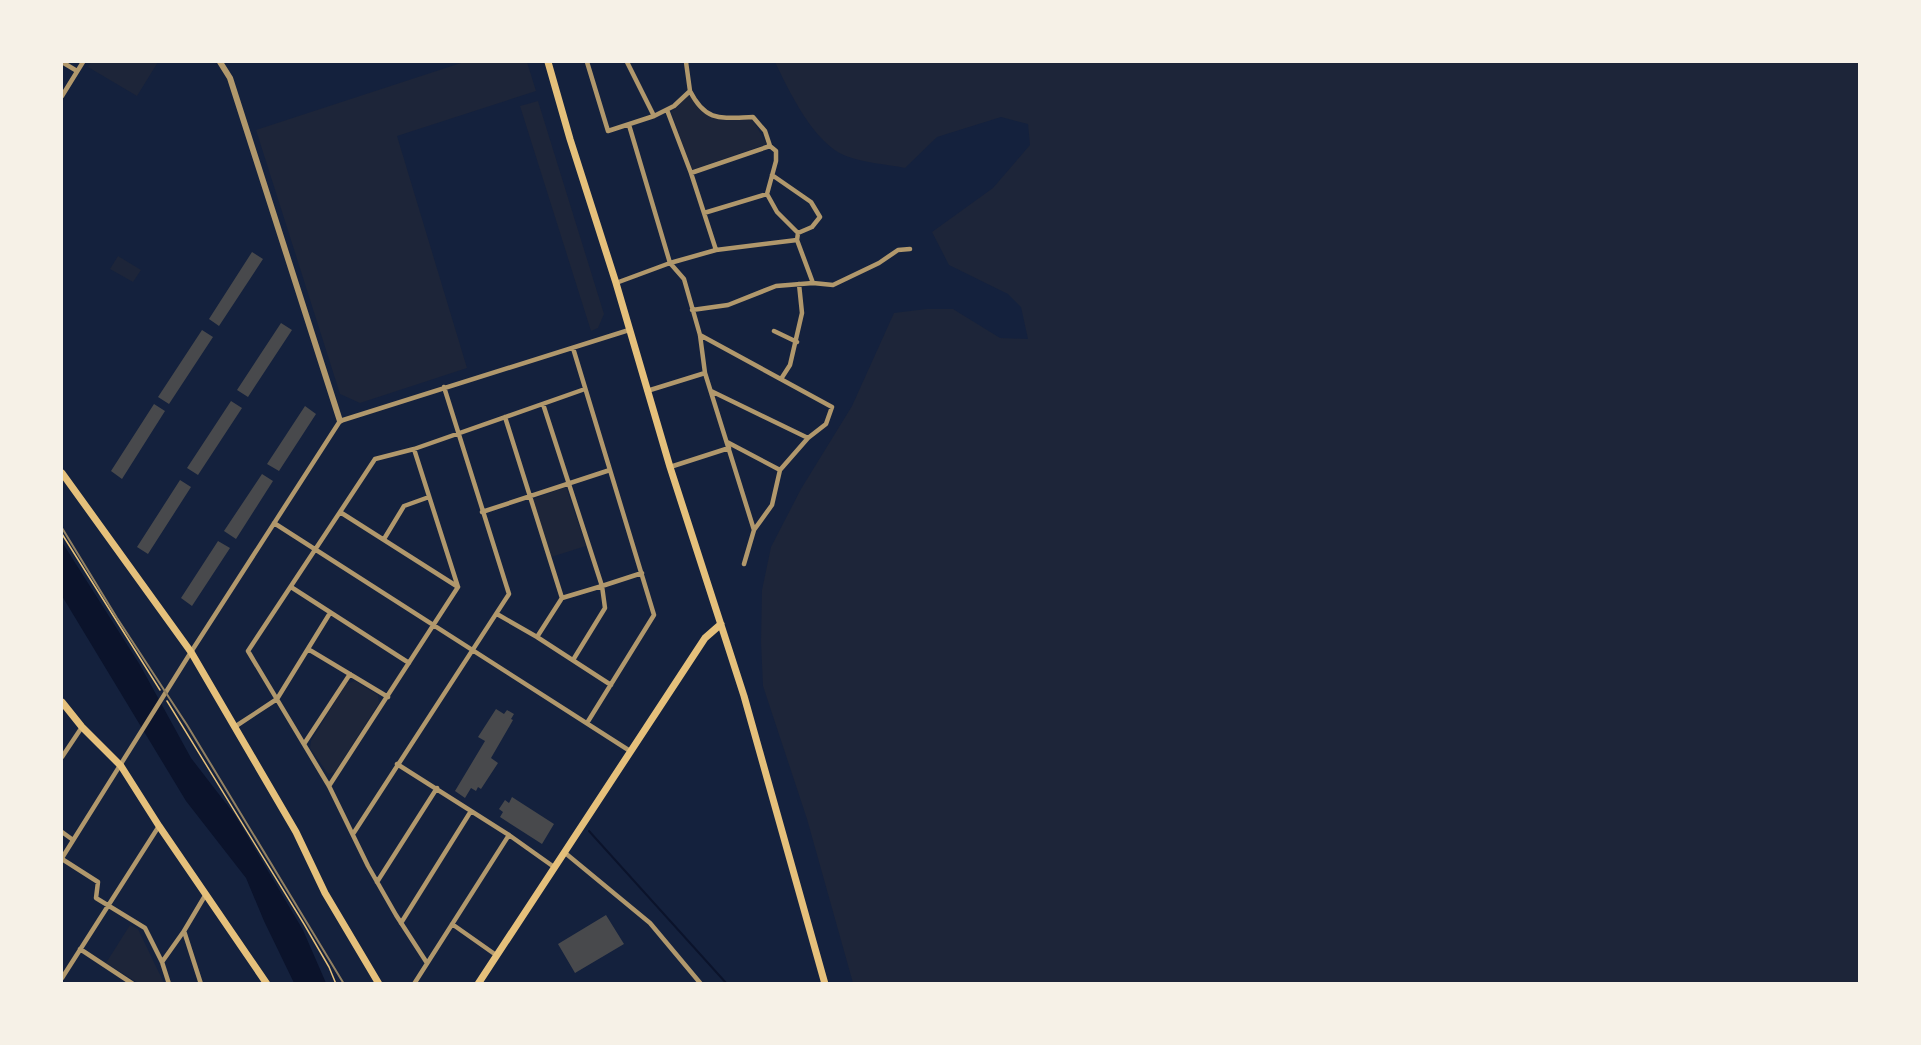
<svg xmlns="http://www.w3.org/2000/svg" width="1921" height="1045" viewBox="0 0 1921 1045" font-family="'Work Sans',sans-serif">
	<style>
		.green { fill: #1d2539 }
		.water { fill: #0b132b }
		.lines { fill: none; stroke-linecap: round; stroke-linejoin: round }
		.stream { stroke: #0b132b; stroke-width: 2 }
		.building { fill: #48494c }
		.path { stroke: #e5c07b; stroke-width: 1.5 }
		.minor { stroke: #b1986c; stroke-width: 4.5 }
		.tertiary { stroke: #b1986c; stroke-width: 6 }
		.secondary { stroke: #e5c07b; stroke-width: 7 }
		.rail { stroke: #918062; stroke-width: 2 }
	</style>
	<rect width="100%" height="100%" fill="#14213d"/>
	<!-- green -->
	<path class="green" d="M91 62H158L137 96 88 67Z
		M464 62H527L536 91 397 136 467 368 360 403 340 394 256 130Z
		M775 62H1859V983H853L807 819 763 686 761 642 762 590 771 547 801 489 852 406 894 313 927 309H953L1000 338 1028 339 1021 307 1008 294 949 265 932 232 993 188 1030 145 1028 124 1001 117 937 137 905 168C886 164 864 163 846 156 814 144 789 91 775 62Z
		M690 94 695 101 717 118 752 119 767 144 692 170 671 112Z
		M538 101 604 314 598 328 591 331 520 106Z
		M118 256 141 270 133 282 110 269Z
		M566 487 586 546 551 557 533 499Z
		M355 681 378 695 379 703 335 772 328 774 310 748 311 741 346 684Z
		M130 925 138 929 164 983H138L106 963Z"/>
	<!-- water -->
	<path class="water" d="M62 542 140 665 191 758 235 815 303 930 326 983H294L264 921 246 878 186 801 62 596Z"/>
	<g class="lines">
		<!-- stream -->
		<path class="stream" d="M589 831 727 984"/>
	</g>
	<!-- building -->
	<path class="building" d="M252 252 263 259 219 326 209 319Z
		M281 323 292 330 248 397 237 390Z
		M202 330 213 337 169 404 158 397Z
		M231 401 242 408 198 475 187 468Z
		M154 404 165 411 122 479 111 471Z
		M305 406 316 414 279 471 267 464Z
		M262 474 273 481 236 539 224 531Z
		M180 480 191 487 148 554 137 547Z
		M218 541 230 548 192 606 181 598Z
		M496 709 504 714 507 710 514 714 511 719 513 720 491 758 498 763 481 789 478 787 476 791 471 788 465 798 455 791 485 741 478 737Z
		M512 797 554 824 542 844 500 817 503 812 499 809 505 800 509 803Z
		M606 915 624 944 575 973 558 944Z"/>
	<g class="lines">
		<!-- path -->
		<path class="path" d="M62 534 160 690
			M167 701 304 924 329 967 336 984"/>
		<!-- minor -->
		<path class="minor" d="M62 62 77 71
			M587 62 608 131 654 116 627 62
			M690 91C706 123 722 118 753 117L765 131 770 146
			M62 96 83 62
			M654 116 674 106 690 91 686 62
			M629 125 670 263 716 250 691 173 667 110
			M691 173 770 146 776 151V161L767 194
			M772 175 811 202 820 217 812 227 798 233
			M704 213 767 194 777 212 798 233 797 240 716 250
			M616 283 670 263 684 279 700 335 705 373 754 530
			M813 283 833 285 879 263 898 250 910 249
			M692 310 728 305 776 286 813 283 797 240
			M774 331 797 342
			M700 335 832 407 826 424 808 438 780 470 772 505 754 530 744 564
			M573 348 654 615 587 723
			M781 379 790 365 802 313 799 284
			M647 391 705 373
			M711 391 808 438
			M543 404 602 586 642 573
			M505 417 562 598 537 637
			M727 442 780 470
			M414 449 458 587
			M670 467 729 448
			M340 512 375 459 414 449 585 389
			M482 512 610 470
			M274 523 630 751
			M384 539 404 506 429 497
			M291 587 409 663
			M562 598 602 586 605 608 573 660
			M497 614 537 637 611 685
			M308 649 388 697
			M236 726 277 699 330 613
			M304 744 350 674
			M62 757 82 727
			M397 764 509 835 554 867
			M329 786 458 587 340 512 248 651 329 786 368 866 396 915 427 963
			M62 832 73 840
			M353 834 509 594 444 387
			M564 852 650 923 701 984
			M62 858 191 652 340 421 629 330
			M62 859 98 882 96 898 145 928 162 962 169 984
			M377 882 437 788
			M401 923 471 811
			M452 924 496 955
			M184 931 201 984
			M80 949 133 984
			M162 962 184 931 206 894
			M62 978 159 826
			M414 984 509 835"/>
		<!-- tertiary -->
		<path class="tertiary" d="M220 62 230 78 340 421"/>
		<!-- secondary -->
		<path class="secondary" d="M548 62 570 139 616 283 670 467 744 696 825 984
			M62 473 191 652 296 832 325 893 379 984
			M62 702 82 727 121 766 159 826 267 984
			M478 984 705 638 721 624"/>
		<!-- rail -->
		<path class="rail" d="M62 528 117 618 187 725 344 984"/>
	</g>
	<!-- border -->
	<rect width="1921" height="1045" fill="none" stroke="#f6f1e7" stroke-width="126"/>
</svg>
